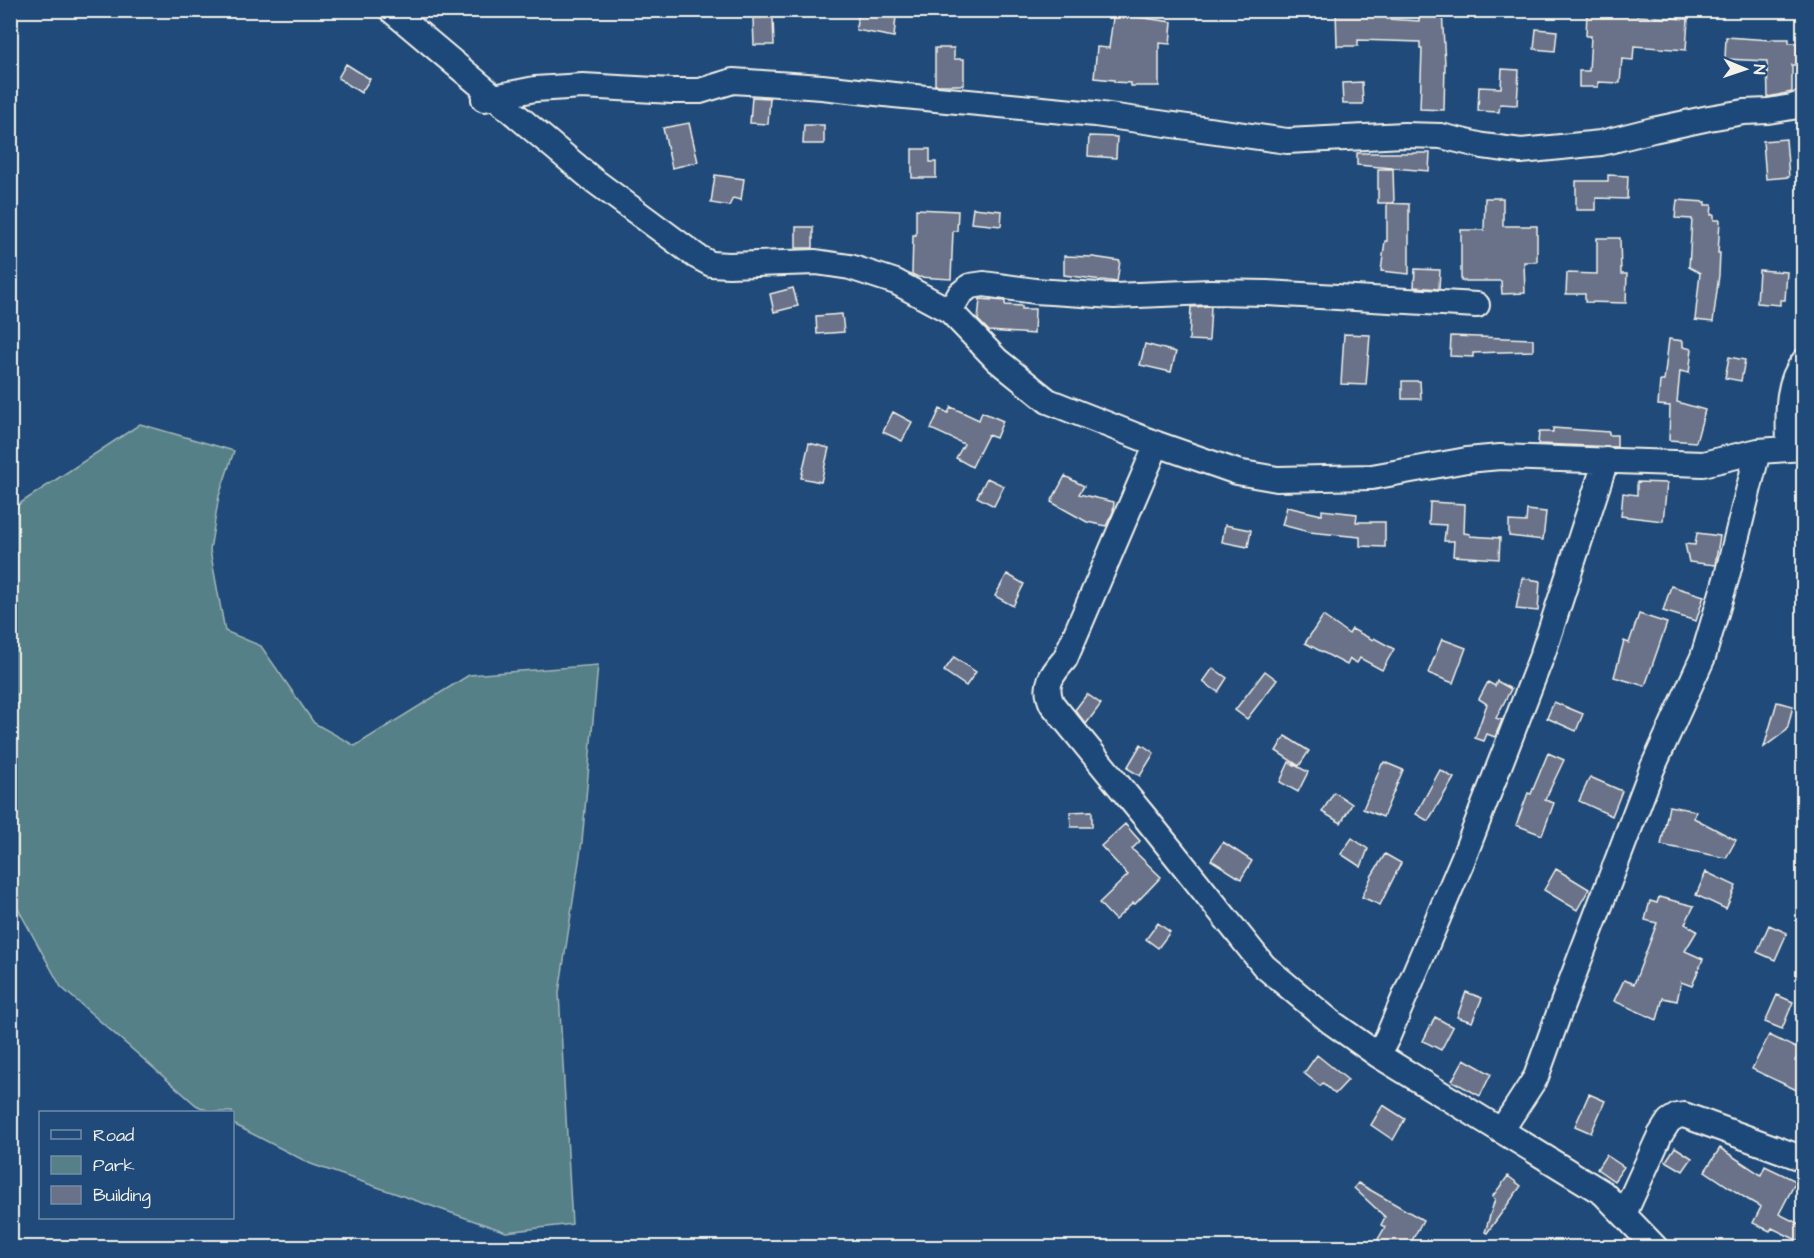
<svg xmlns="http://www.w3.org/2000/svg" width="1814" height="1258" viewBox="0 0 1814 1258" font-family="'Architects Daughter',sans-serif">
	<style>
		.green { fill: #568088; stroke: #a5b8b8; stroke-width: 1.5 }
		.building { fill: #697289; stroke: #f4f1e8; stroke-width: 1.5 }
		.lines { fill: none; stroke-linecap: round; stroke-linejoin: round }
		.street-casing { stroke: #f4f1e8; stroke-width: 28 }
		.street { stroke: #1f4a7a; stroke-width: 24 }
	</style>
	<rect width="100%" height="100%" fill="#1f4a7a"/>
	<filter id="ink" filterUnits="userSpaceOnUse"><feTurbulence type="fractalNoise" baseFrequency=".0167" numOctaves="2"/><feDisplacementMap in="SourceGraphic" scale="12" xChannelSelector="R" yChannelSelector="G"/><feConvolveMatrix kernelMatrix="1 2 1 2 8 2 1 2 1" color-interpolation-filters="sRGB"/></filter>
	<g filter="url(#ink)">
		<!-- green -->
		<path class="green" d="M140 424 234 451 219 496 210 550 225 631 261 646 314 723 355 746 469 675 598 665 582 842 559 993 572 1224 506 1232 311 1164 233 1124 232 1112H210L196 1105 61 987 11 896V519L16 506Z"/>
		<!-- building -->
		<path class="building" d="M1114 10 1139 12 1138 17 1172 22 1170 44 1159 43V86H1131V83L1114 82V80L1094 78 1097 47 1109 48Z
			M1336 10 1387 13V19L1419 21V10H1442L1445 64 1444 110 1420 109 1422 49H1420V42L1358 40V46H1337Z
			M1592 10H1637V16L1688 19 1686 50 1634 46 1633 60 1622 59 1620 83 1598 82V87H1579V71H1589L1591 36H1586L1587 12H1592Z
			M858 11 896 16 894 37 856 30Z
			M773 17 774 45H754L753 18Z
			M1536 29 1557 31 1555 51 1534 49Z
			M1726 37 1771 40 1772 39H1789V43H1797V65H1792V92L1768 97 1767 61 1725 59Z
			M935 48H954V59H964V85H935Z
			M346 64 370 79 361 93 338 78Z
			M1502 69 1519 70 1517 105 1500 104 1499 112 1478 111 1479 87 1501 88Z
			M1362 82 1363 104H1343L1342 83Z
			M752 97 770 98 768 124 750 123Z
			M689 123 698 162 672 168 663 128Z
			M804 125H824V144H803Z
			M1089 136 1117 137 1116 158 1088 156Z
			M1786 139 1789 177 1766 179 1763 141Z
			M912 149H930V162H936V178H912Z
			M1357 153H1430L1429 171 1357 165Z
			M1378 169H1393L1394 203H1378Z
			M715 175 744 179 741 200 733 198 729 206 711 203Z
			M1608 175 1628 176 1627 199 1596 198V210H1576V181H1608Z
			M1485 198H1503V226H1537V262H1524L1525 293 1502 294 1501 281H1461V230H1484Z
			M1677 200 1705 202V205H1712L1711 215H1714V220H1720L1718 253H1720L1719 275 1713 322 1695 320 1700 273 1689 267 1692 219 1675 218Z
			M1387 203 1409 204V274L1381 271 1385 241H1387Z
			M973 208 1002 211 1001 226 971 223Z
			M916 209 958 211 957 231H953L951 279 918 277 912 274 913 235H916Z
			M796 227H813V248H796Z
			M1597 238H1620L1621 274H1627L1626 303 1585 302V294H1566L1567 273 1597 274Z
			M1064 256 1093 257 1120 261 1117 282 1064 275Z
			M1415 269 1440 270 1439 289 1414 287Z
			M1759 270 1787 272 1785 300H1780V305L1757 303Z
			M793 288 798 306 774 312 770 294Z
			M980 299 1005 301V305L1022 306V309H1035L1034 334 989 331 978 320Z
			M1211 306 1209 341 1189 340 1191 307Z
			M842 314 844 332 817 334 816 316Z
			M1344 334 1370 335 1366 385 1341 384Z
			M1451 336 1533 339V351L1473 353V357L1450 356Z
			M1669 339 1683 341V347L1692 349 1689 373 1680 371 1677 402 1705 410 1696 442 1669 440 1670 406 1658 405 1660 381H1664Z
			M1145 344 1176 352 1171 372 1140 365Z
			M1729 357 1745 360 1741 381 1725 378Z
			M1402 381H1420L1421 399H1402Z
			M951 407 979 420 982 412 1003 421 996 438 988 435 972 467 956 458 964 444 931 429 940 409 948 413Z
			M893 412 912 422 902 441 883 432Z
			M1553 428 1609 432V435H1617V447L1538 444 1539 432H1553Z
			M809 443 829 448 821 482 801 478Z
			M1065 476 1084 486 1079 494 1114 502 1113 512 1106 526 1087 522 1051 502Z
			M987 478 1004 486 994 506 977 497Z
			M1637 482 1667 483 1663 521 1621 516 1623 493 1637 495Z
			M1430 502 1465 504 1464 533 1470 534V536L1500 538 1499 559 1453 556 1454 541H1444L1446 525 1429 524Z
			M1287 507 1322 515V510L1357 514 1356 522H1385V547L1360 546V537L1309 532 1282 525Z
			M1527 510 1546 512 1543 540 1509 536V521L1526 522Z
			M1225 525 1251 530 1248 547 1222 542Z
			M1697 533 1720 536 1715 565 1689 562 1685 544 1695 545Z
			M1007 574 1024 584 1013 606 995 596Z
			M1522 578 1540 581 1538 611 1516 609Z
			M1671 586 1704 596 1696 621 1663 611Z
			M1639 614 1667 623 1645 686 1614 677 1624 641 1629 643Z
			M1323 616 1349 634 1352 629 1373 640 1374 638 1394 649 1382 670 1360 658 1357 663 1350 659 1347 665 1305 643Z
			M1442 639 1466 648 1453 683 1428 673Z
			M954 657 976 672 966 686 944 671Z
			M1213 668 1227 678 1218 692 1203 682Z
			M1265 671 1277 680 1247 719 1235 710Z
			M1497 681 1511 689 1496 718 1502 720 1495 737 1487 734 1484 741 1475 738 1487 704 1479 699 1488 682 1495 686Z
			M1087 694 1101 704 1086 724 1075 710Z
			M1554 702 1583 714 1576 731 1547 718Z
			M1777 702 1793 706 1787 730 1764 747Z
			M1285 736 1309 751 1299 766 1276 751Z
			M1141 744 1154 753 1140 776 1127 768Z
			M1548 753 1564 760 1545 800 1554 803 1542 835 1516 825 1528 793 1531 794Z
			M1289 762 1308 772 1298 792 1280 782Z
			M1384 762 1403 770 1383 817 1363 809 1382 764H1383Z
			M1440 770 1454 778 1428 821 1416 814Z
			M1590 777 1622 791 1612 816 1579 801Z
			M1334 792 1352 804 1341 823 1322 812Z
			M1669 806 1696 811 1694 818 1736 840 1726 858 1661 845Z
			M1092 811V827H1071L1070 812Z
			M1125 824 1140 841 1132 849 1161 877 1135 904 1133 903 1115 920 1099 903 1128 875 1101 846Z
			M1352 838 1368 849 1361 867 1341 854Z
			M1223 842 1252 861 1241 879 1211 860Z
			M1385 854 1401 863 1380 905 1362 897 1372 875Z
			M1556 869 1589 889 1577 910 1544 890Z
			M1706 872 1736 886 1726 909 1696 895Z
			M1659 897 1694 906 1685 924 1697 931 1685 951 1703 959 1692 986 1681 982 1677 1001 1663 998 1657 1020 1614 1001 1624 980 1634 984 1657 923 1645 920 1650 901 1657 903Z
			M1158 923 1170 932 1158 948 1146 939Z
			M1769 925 1787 933 1775 960 1757 952Z
			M1466 992 1482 998 1472 1022 1457 1017Z
			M1777 995 1793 1002 1782 1029 1765 1022Z
			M1435 1017 1453 1027 1441 1050 1423 1041Z
			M1769 1035 1800 1050 1795 1061 1803 1065V1093L1752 1069Z
			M1317 1055 1348 1080 1335 1094 1323 1083 1320 1086 1304 1073Z
			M1464 1059 1491 1074 1480 1096 1452 1081Z
			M1589 1094 1605 1101 1591 1133 1575 1126Z
			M1383 1105 1405 1119 1393 1140 1371 1125Z
			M1675 1147 1692 1158 1683 1171 1666 1161Z
			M1720 1148 1761 1175 1765 1166 1796 1181 1779 1214 1803 1226V1243L1772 1228 1770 1231 1753 1223 1761 1207 1747 1199 1705 1171Z
			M1606 1155 1624 1167 1614 1181 1597 1169Z
			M1508 1176 1521 1186 1487 1233 1485 1232 1495 1199 1492 1197Z
			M1358 1183 1423 1220 1408 1248H1373L1385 1227 1381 1225 1385 1217 1354 1188Z"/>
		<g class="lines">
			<!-- street casing -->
			<g class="street-casing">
				<path id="street" d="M391 10 592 179 696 256 711 264 729 265 816 262 850 267 896 282 950 311 997 360 1048 401 1157 444 1237 472 1277 479 1372 477 1467 460 1500 457 1703 464 1758 451 1804 448
					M484 99 535 89 583 86 672 91H700L733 81 822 87 894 95 1095 114 1287 141 1404 135 1441 136 1483 146 1521 151 1601 143 1653 130 1709 118 1744 112 1768 111 1792 107 1804 103
					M950 311 960 294 970 286 984 284 1035 291 1114 296 1210 292 1267 293 1477 305
					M1157 444 1065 659C1052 674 1043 685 1052 704L1148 821 1264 966 1331 1022 1378 1055 1603 1193 1656 1248
					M1789 449C1789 419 1784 386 1804 361
					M1378 1055 1388 1036 1463 859 1543 653 1606 460
					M1501 1131 1536 1077 1558 1016 1652 769 1703 657 1727 576 1758 451
					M1624 1214 1660 1135 1669 1121 1677 1116 1684 1115 1804 1159"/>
			</g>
			<!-- street -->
			<use href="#street" class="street"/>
		</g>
	</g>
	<!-- margin -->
	<rect width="1814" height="1258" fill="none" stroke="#1f4a7a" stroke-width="36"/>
	<rect x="18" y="18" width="1778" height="1222" fill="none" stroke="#f4f1e8" stroke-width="2" filter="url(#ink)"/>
	<!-- legend -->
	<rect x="39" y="1111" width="195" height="108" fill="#1f4a7a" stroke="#748da6" stroke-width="1.5"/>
	<rect x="51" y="1130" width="30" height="9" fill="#1f4a7a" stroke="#748da6" stroke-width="1.5"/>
	<text x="93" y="1141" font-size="18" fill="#f4f1e8">Road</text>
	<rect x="51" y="1156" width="30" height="18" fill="#568088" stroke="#748da6" stroke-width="1.5"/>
	<text x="93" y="1171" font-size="18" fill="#f4f1e8">Park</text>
	<rect x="51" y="1186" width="30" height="18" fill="#697289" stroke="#748da6" stroke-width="1.5"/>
	<text x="93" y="1201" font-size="18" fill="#f4f1e8">Building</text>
	<!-- north arrow -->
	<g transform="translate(1745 69) rotate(92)" stroke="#1f4a7a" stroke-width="4.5" paint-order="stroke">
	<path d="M0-4.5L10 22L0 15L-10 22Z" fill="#f4f1e8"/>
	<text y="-9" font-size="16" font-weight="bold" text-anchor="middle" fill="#f4f1e8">N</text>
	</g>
</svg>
